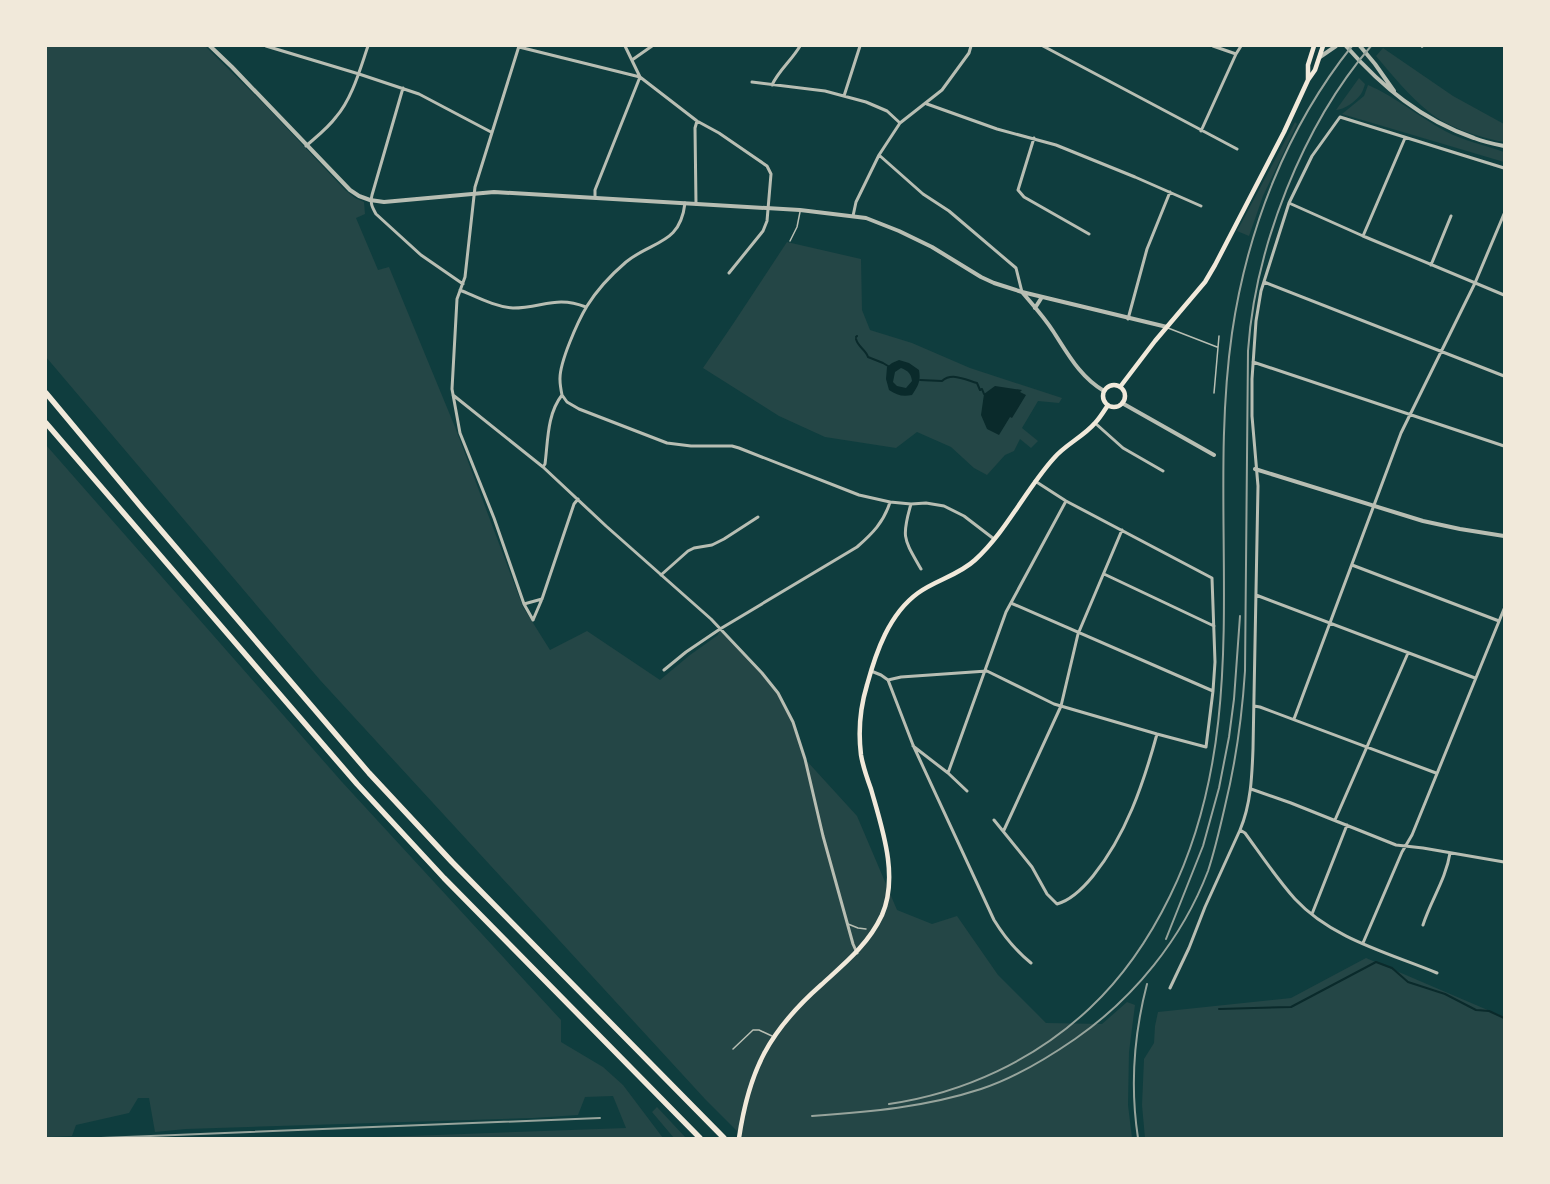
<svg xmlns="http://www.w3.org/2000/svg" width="1550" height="1184" viewBox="0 0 1550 1184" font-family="'Asap Condensed',sans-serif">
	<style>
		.green { fill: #244646 }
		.water { fill: #0a2a2b; fill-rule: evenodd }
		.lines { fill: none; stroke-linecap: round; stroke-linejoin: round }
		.stream { stroke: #0a2a2b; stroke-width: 2 }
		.service { stroke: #b8beb3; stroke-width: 1.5 }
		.minor { stroke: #b8beb3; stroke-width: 3 }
		.tertiary { stroke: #b8beb3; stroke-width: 4 }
		.secondary { stroke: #f1e9da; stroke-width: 4.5 }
		.motorway { stroke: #f1e9da; stroke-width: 5.5 }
		.rail { stroke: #97a49c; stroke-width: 2 }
	</style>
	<rect width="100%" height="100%" fill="#0f3d3e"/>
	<!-- green -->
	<path class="green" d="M46 46H205L264 104 345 190 355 198 364 202 365 214 356 218 378 270 389 267 455 427 523 607 550 650 587 631 660 680 690 655 718 635 720 629 762 673 786 707 805 759 857 816 897 910 932 924 957 916 998 975 1046 1023 1102 1024 1127 1002 1135 1005 1129 1052 1128 1105 1132 1138H744L705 1099 320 680 46 357Z
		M1383 48 1453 96 1504 124V142C1481 138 1447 127 1429 112 1409 96 1393 76 1376 56Z
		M1359 78 1365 84C1364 87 1363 91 1361 94 1356 101 1344 110 1336 110Z
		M1368 85C1396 97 1419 117 1445 131 1464 141 1485 145 1504 152V162L1342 114 1364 96Z
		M1295 122 1297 124 1263 196 1249 236 1237 231Z
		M787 242 861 259 862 310 870 330 912 343 970 368 1062 398 1059 403 1038 401 1022 428 1038 441 1031 448 1020 439 1014 451 1005 455 987 475 974 468 951 447 917 432 896 448 825 437 779 416 703 368 733 324Z
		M46 445 342 782 561 1020V1042L603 1067 623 1085 663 1138H356L626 1128 613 1096 585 1097 578 1115 533 1118 186 1129 155 1132 149 1098H138L129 1113 76 1125 72 1136 46 1137Z
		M1366 958 1504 1017V1138H1145L1142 1105 1144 1059 1154 1043 1155 1026 1158 1012 1291 998Z
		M657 1107 686 1138H674L652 1112Z"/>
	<!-- water -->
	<path class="water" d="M899 360 909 363 919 370C921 381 918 386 912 395 902 397 897 395 889 390L886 379 887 367 892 363ZM901 368C908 371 911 373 912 381L906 388 897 386 893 382 895 372Z
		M995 386 1022 390 1020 392 1026 395 1012 418 1010 417 999 435 987 429 981 415 984 394Z"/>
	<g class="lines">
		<!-- stream -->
		<path class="stream" d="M856 337 857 336
			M856 339C858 347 866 350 868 357L883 363 888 366
			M920 380 942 381C952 372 966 380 977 383L980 390 982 389 984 394
			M1219 1009 1291 1007 1376 962 1392 968 1408 982 1445 994 1476 1010 1489 1011 1504 1018"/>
		<!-- service -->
		<path class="service" d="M790 241 797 227 800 212
			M1168 328 1217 347
			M1214 393 1219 336
			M848 924 858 928 866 929
			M733 1049 753 1030H759L772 1036"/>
		<!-- minor -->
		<path class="minor" d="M266 46 359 74 419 94 491 132
			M519 46 475 187 465 277 457 299 452 389 460 433 494 518 524 604 533 620
			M625 46 640 77 697 121 719 133 767 166 771 174 767 221 763 231 729 273
			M1043 46 1237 149
			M1213 46 1236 54
			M519 47 640 77 595 190V197
			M632 60 652 46
			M752 82 825 91 866 102 887 111 900 123
			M772 85C779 70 792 60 800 46
			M403 88 372 195C370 203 372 207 376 214L421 255 463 284
			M844 96 860 46
			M927 104 997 129 1056 145 1135 177 1201 206
			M1201 131 1236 54 1241 46
			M1034 138 1018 190 1024 197 1089 234
			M306 146C316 137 328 128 336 117 352 99 360 69 368 46
			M879 155 923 194 949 211 1016 268 1022 292
			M1289 203 1363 236 1504 295
			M696 204 695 128 697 121
			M853 216 856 202 879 155 900 123 942 90 969 53 971 46
			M1363 236 1405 138
			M1431 265 1451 216
			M1264 282 1504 376
			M460 290C477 297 495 307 513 308 542 308 556 295 586 307
			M1128 319 1147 249 1170 192
			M1253 362 1504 446
			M453 395 543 467 606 526 711 619 762 673 778 693 793 722 805 759 823 836 853 944 857 953
			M562 395 567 402 579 409 667 443 691 446H732L739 448 859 495 890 502 911 504 926 503 944 506 964 516 994 539
			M1095 423 1123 448 1163 471
			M543 467 545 464C548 441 547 414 562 395 561 390 560 385 560 380 559 363 578 321 587 306 597 290 612 274 626 262 653 240 680 245 685 203
			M911 504C901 538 904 539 921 569
			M1352 565 1499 621
			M1104 574 1214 626
			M661 575 688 551 694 548 712 545 724 539 758 517
			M1256 595 1475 678
			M1011 603 1213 691
			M524 604 542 599
			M533 620 542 599 574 504 578 499
			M664 670 686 652 720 629 857 547C872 534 884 522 890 502
			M871 671 881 675 888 680
			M888 680 901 677 987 671 1054 704 1157 734 1206 747 1213 691 1215 662 1212 578 1066 501 1035 481
			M888 680 913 745 994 920C1005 938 1015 950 1031 963
			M1254 706 1260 707 1436 773
			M1294 719 1401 433 1475 283 1504 214
			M913 746 948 773 967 791
			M948 773 1006 612 1066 501
			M1251 789 1291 803 1396 845 1423 848 1504 862
			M994 820 1032 867 1047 894 1057 904C1072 900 1084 887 1093 876 1126 835 1143 785 1157 734
			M1335 820 1408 653
			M1004 830 1061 706 1078 634 1122 530
			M1240 830 1245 833C1261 855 1277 879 1295 899 1332 939 1389 953 1437 973
			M1312 914 1347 825
			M1423 925C1431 900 1446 879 1450 853
			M1363 943 1402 852 1412 835 1504 609
			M1170 988 1189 948 1205 907 1240 830C1251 804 1252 776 1253 749L1258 486 1252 416V379L1256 321 1261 291 1289 203 1312 156 1340 117 1504 168"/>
		<!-- tertiary -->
		<path class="tertiary" d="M210 46 232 67 350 190 359 196 370 200 384 202 494 192 800 210 866 218 899 231 932 247 981 277 994 283 1022 292 1167 327
			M1346 46C1382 87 1422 120 1474 138 1484 142 1494 144 1504 146
			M1360 46 1375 64 1394 91
			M1320 57 1336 46
			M1022 292C1033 305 1044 317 1053 331 1068 354 1080 377 1104 391
			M1035 308 1042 297
			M1122 403 1214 455
			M1255 469 1423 521 1460 529 1504 536"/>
		<!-- secondary -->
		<path class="secondary" d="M1308 80V65L1314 46
			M1103 396a11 11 0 1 1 22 0a11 11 0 1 1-22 0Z
			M1120 387 1155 341 1205 282 1215 265 1284 132 1308 80 1315 70 1323 46
			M739 1138C749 1070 769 1031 821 985 844 964 868 945 882 915 899 876 882 828 871 789 867 778 863 767 861 755 858 731 860 708 867 685 876 652 889 614 918 593 936 580 959 575 975 560 1006 532 1026 489 1054 458 1066 444 1083 437 1095 423 1100 418 1104 411 1108 405"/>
		<!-- motorway -->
		<path class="motorway" d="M46 393 142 508 369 773 452 862 724 1138
			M46 423 357 784 444 878 700 1138"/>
		<!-- rail -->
		<path class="rail" d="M1422 47 1423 46
			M1166 939 1203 846 1219 788 1229 737 1234 699 1240 616
			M889 1104C964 1093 1035 1060 1090 1008 1124 976 1150 937 1170 896 1258 717 1205 522 1232 333 1247 230 1287 127 1352 46
			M812 1116C870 1112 926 1107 981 1089 1015 1078 1046 1059 1075 1039 1134 998 1182 939 1208 871 1215 850 1220 828 1225 806 1236 761 1242 717 1245 671L1248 351C1255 247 1303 125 1371 46
			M101 1138 600 1118
			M1138 1138C1130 1086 1134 1034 1147 984"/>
	</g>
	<!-- border -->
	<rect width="1550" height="1184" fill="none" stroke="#f1e9da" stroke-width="94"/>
</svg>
